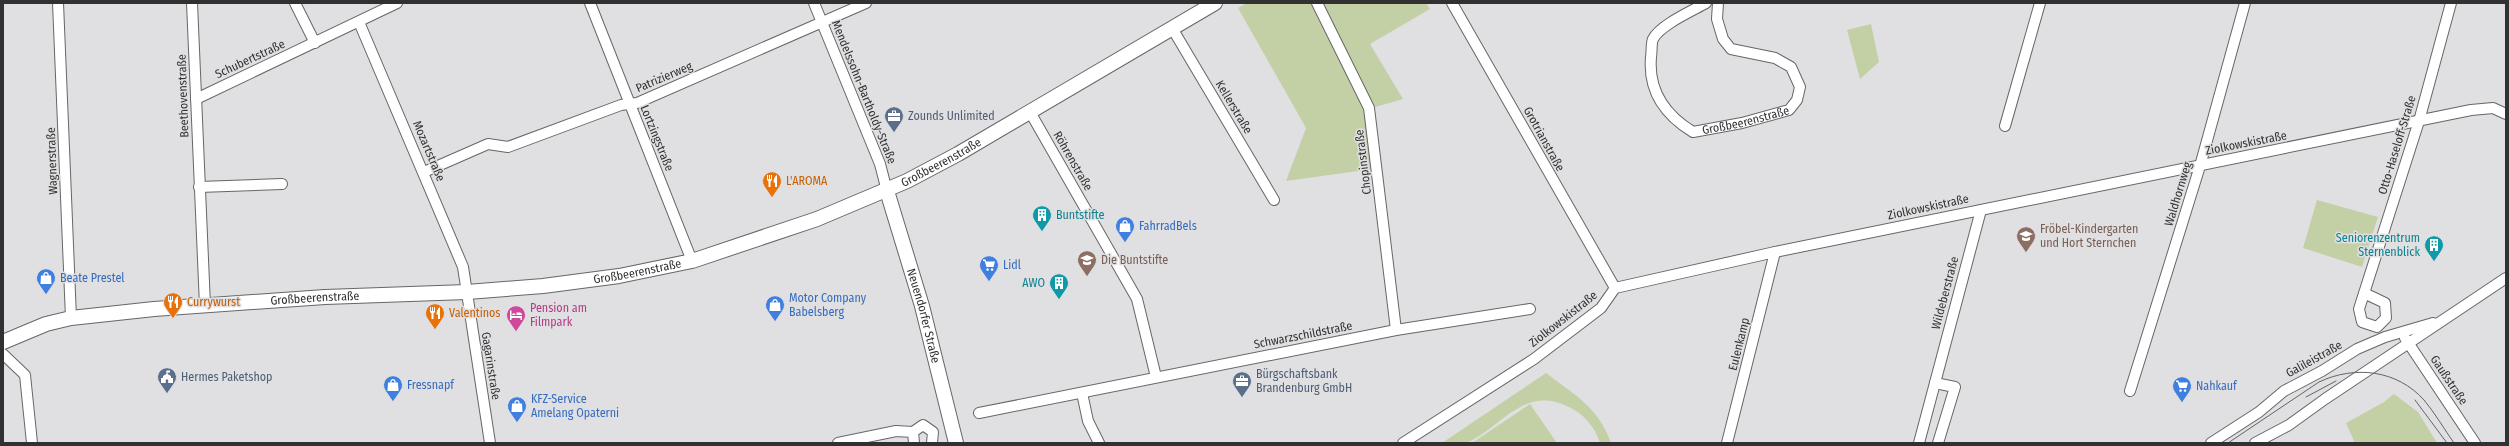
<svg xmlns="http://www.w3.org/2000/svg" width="2509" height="446" viewBox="0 0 2509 446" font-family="'Fira Sans Condensed',sans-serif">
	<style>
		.green { fill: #c3d0a5 }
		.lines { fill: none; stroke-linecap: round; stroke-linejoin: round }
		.street-casing { stroke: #666668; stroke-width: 12 }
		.secondary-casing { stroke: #666668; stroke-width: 16 }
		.street { stroke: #fff; stroke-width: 10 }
		.secondary { stroke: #fff; stroke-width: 14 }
		.tram { stroke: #646465; stroke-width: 1 }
		.labels { text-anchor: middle; stroke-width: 3; stroke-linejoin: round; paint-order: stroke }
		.street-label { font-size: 12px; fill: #313132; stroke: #e0e0e2 }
		.service-label { font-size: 12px; fill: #4e5e75; stroke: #e0e0e2; text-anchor: start }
		.food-label { font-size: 12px; fill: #c56008; stroke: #e0e0e2; text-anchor: start }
		.culture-label { font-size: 12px; fill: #0d838f; stroke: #e0e0e2; text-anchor: end }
		.shop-label { font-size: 12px; fill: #366cbe; stroke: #e0e0e2; text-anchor: start }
		.education-label { font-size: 12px; fill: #785e54; stroke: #e0e0e2; text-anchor: start }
		.hotel-label { font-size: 12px; fill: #b23c85; stroke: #e0e0e2; text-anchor: start }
	</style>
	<rect width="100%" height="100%" fill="#e0e0e2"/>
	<!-- green -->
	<path class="green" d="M1247 3H1426L1430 9 1370 44 1403 99 1365 110 1372 169 1286 181 1306 128 1238 8Z
		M1871 24 1879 62 1860 79 1847 30Z
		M2317 200 2378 217 2362 267 2303 248Z
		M1546 373C1575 395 1599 408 1611 443H1600C1595 427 1584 414 1569 407 1523 384 1502 428 1466 443 1460 445 1448 443 1442 443Z
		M2394 394 2418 412 2437 443H2352L2354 441 2346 423 2384 402Z
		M1530 404 1557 443H1472Z"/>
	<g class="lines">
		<!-- street casing -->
		<g class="street-casing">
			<g id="street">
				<path d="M58 3 71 318"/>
				<path d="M192 3 205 306"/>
				<path d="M295 3 315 43"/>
				<path d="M590 3 692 261"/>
				<path d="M814 3 880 164 887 191"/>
				<path d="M1317 3 1369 108 1396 330"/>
				<path d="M1452 3 1615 288"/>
				<path id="s1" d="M1706 3C1692 11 1660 25 1653 39 1651 43 1652 52 1651 57 1648 91 1665 115 1693 132L1742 123 1789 110 1797 100 1800 87 1791 67 1775 58 1731 49 1723 39 1717 19 1718 3"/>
				<path d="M359 22 463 267 490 443"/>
				<path d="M1172 28 1274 200"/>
				<path d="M196 99 397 3"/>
				<path d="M1030 112 1137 299 1156 377"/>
				<path d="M2005 126 2040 3"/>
				<path d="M424 172 488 144 508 147 621 105 637 103 866 3"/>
				<path d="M199 187 282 184"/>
				<path d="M2364 293 2385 303 2386 318 2377 327 2362 322 2359 309 2419 121 2451 3"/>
				<path d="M2405 338 2475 443"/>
				<path d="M3 354 25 375 32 443"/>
				<path d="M1935 383 1955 387 1938 443"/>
				<path d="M2130 391 2200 166 2245 3"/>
				<path d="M1082 393 1088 421 1099 443"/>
				<path d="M979 413 1396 330 1530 309"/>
				<path d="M838 443 896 431 913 432"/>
				<path d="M914 443 913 432 923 425 933 432 932 443"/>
				<path d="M1403 443 1534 359 1601 308 1615 288 1775 252 2471 110 2493 108 2506 114"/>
				<path d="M1727 443 1775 252"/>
				<path d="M1919 443 1981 210"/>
				<path d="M2211 443 2259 412 2284 391 2322 371 2357 349 2385 337 2433 323"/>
				<path d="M2255 443 2289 425 2325 399 2506 278"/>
			</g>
		</g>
		<!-- secondary casing -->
		<g class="secondary-casing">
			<g id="secondary">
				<path id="s2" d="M887 191 922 306 956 443"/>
				<path id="s3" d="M3 342 46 324 71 318 154 309 325 297 467 292 543 286 619 276 692 261 817 219 907 181 958 154 1215 3"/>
			</g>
		</g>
		<!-- street -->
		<use href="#street" class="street"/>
		<!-- secondary -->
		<use href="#secondary" class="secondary"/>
		<!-- tram -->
		<path class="tram" d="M2306 397 2336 381
			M2415 400 2447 443
			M2228 443 2319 382C2355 365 2397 370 2424 400 2435 413 2444 429 2454 443"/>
	</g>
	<!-- icons -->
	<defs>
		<g id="office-pin" transform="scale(1)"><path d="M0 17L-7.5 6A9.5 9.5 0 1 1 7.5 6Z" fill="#5c6f8a" stroke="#e0e0e2"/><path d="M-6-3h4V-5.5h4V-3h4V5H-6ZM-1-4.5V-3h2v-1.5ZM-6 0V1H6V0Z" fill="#fff"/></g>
		<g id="restaurant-pin" transform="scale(1)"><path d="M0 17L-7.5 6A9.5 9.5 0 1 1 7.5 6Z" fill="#e8710a" stroke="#e0e0e2"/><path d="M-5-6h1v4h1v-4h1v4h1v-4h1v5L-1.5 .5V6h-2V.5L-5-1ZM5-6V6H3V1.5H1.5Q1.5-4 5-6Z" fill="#fff"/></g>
		<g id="building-pin" transform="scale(1)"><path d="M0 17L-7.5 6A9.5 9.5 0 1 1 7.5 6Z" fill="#0f9aa8" stroke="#e0e0e2"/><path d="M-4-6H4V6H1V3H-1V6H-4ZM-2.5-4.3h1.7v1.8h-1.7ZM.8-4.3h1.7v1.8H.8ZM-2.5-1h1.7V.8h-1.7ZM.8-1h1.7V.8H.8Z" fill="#fff"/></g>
		<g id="shop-pin" transform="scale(1)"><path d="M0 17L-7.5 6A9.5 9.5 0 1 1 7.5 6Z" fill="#3f7fe0" stroke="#e0e0e2"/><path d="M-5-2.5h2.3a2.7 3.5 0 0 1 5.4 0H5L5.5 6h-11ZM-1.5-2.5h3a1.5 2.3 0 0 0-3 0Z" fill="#fff"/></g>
		<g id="school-pin" transform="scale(1)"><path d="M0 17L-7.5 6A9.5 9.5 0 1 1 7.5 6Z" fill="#8d6e63" stroke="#e0e0e2"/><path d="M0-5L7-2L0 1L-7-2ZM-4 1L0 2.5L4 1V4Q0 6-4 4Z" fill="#fff"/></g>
		<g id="supermarket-pin" transform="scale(1)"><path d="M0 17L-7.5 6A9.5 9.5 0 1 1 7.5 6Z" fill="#3f7fe0" stroke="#e0e0e2"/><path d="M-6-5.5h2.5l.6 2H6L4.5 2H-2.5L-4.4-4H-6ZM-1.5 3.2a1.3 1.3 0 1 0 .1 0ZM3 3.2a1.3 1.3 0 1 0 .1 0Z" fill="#fff"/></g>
		<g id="hotel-pin" transform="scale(1)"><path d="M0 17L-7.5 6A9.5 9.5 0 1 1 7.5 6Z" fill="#d1479c" stroke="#e0e0e2"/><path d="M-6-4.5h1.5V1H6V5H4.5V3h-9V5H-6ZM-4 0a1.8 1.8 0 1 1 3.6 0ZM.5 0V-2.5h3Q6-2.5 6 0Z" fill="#fff"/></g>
		<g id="civic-pin" transform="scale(1)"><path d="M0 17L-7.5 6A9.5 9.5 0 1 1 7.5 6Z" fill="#5c6f8a" stroke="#e0e0e2"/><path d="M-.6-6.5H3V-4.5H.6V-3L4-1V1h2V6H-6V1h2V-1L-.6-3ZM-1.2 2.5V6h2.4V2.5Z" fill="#fff"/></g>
	</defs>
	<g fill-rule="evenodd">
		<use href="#office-pin" x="894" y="116"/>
		<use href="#restaurant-pin" x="772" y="181"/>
		<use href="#building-pin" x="1042" y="215"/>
		<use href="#shop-pin" x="1125" y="226"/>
		<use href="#school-pin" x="2026" y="236"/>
		<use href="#building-pin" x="2434" y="245"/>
		<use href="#school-pin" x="1087" y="260"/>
		<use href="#supermarket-pin" x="989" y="265"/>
		<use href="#shop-pin" x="46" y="278"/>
		<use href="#building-pin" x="1059" y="283"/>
		<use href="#restaurant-pin" x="173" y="302"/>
		<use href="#shop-pin" x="775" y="305"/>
		<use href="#restaurant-pin" x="435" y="313"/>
		<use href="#hotel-pin" x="516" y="315"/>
		<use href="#civic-pin" x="167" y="377"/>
		<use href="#office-pin" x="1242" y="381"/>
		<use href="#shop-pin" x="393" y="385"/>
		<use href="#supermarket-pin" x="2182" y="386"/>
		<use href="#shop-pin" x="517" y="406"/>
	</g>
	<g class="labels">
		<!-- street labels -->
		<g class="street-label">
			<text transform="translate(250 59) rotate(-25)" y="4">Schubertstraße</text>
			<text transform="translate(664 77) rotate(-23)" y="4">Patrizierweg</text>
			<text transform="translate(864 92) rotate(68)" y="4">Mendelssohn-Bartholdy-Straße</text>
			<text transform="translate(183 96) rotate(-92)" y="4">Beethovenstraße</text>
			<text transform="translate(1234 107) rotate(59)" y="4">Kellerstraße</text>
			<text dy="4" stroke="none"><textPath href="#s1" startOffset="228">Großbeerenstraße</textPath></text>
			<text transform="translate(657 138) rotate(68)" y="4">Lortzingstraße</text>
			<text transform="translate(1544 139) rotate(61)" y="4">Grotrianstraße</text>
			<text transform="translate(2246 143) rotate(-11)" y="4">Ziolkowskistraße</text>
			<text transform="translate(2397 145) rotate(-73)" y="4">Otto-Haseloff-Straße</text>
			<text transform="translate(429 151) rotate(67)" y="4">Mozartstraße</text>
			<text transform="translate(52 161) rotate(-92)" y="4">Wagnerstraße</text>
			<text transform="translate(1073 161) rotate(60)" y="4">Röhrenstraße</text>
			<text dy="4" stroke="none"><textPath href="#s3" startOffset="965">Großbeerenstraße</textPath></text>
			<text transform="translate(1363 162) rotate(-97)" y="4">Chopinstraße</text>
			<text transform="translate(2178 194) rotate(-73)" y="4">Waldhornweg</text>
			<text transform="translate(1928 207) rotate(-12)" y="4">Ziolkowskistraße</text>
			<text dy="4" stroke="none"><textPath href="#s3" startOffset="641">Großbeerenstraße</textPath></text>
			<text transform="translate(1945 293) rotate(-75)" y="4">Wildeberstraße</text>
			<text dy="4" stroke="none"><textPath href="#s3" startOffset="317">Großbeerenstraße</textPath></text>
			<text dy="4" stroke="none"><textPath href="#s2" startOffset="130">Neuendorfer Straße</textPath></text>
			<text transform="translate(1563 319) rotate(-38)" y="4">Ziolkowskistraße</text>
			<text transform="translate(1303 335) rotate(-11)" y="4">Schwarzschildstraße</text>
			<text transform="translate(1739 344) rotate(-76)" y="4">Eulenkamp</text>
			<text transform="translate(2314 359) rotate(-29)" y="4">Galileistraße</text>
			<text transform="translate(491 366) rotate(81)" y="4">Gagarinstraße</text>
			<text transform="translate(2449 380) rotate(56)" y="4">Gaußstraße</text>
		</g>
		<!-- service labels -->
		<g class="service-label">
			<text x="908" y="120">Zounds Unlimited</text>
			<text x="1256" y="378">Bürgschaftsbank<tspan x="1256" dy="14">Brandenburg GmbH</tspan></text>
			<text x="181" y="381">Hermes Paketshop</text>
		</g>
		<!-- food labels -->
		<g class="food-label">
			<text x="786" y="185">L'AROMA</text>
			<text x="187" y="306">Currywurst</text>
			<text x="449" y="317">Valentinos</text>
		</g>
		<!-- culture labels -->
		<g class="culture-label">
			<text x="1056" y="219" text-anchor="start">Buntstifte</text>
			<text x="2420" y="242">Seniorenzentrum<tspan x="2420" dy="14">Sternenblick</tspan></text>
			<text x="1045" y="287">AWO</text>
		</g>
		<!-- shop labels -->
		<g class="shop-label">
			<text x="1139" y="230">FahrradBels</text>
			<text x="1003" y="269">Lidl</text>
			<text x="60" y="282">Beate Prestel</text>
			<text x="789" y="302">Motor Company<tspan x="789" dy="14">Babelsberg</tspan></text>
			<text x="407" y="389">Fressnapf</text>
			<text x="2196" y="390">Nahkauf</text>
			<text x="531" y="403">KFZ-Service<tspan x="531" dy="14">Amelang Opaterni</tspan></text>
		</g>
		<!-- education labels -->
		<g class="education-label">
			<text x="2040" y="233">Fröbel-Kindergarten<tspan x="2040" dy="14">und Hort Sternchen</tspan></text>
			<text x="1101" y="264">Die Buntstifte</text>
		</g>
		<!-- hotel labels -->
		<g class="hotel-label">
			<text x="530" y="312">Pension am<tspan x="530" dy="14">Filmpark</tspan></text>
		</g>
	</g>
	<!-- border -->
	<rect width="2509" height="446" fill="none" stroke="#313132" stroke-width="8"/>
</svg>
